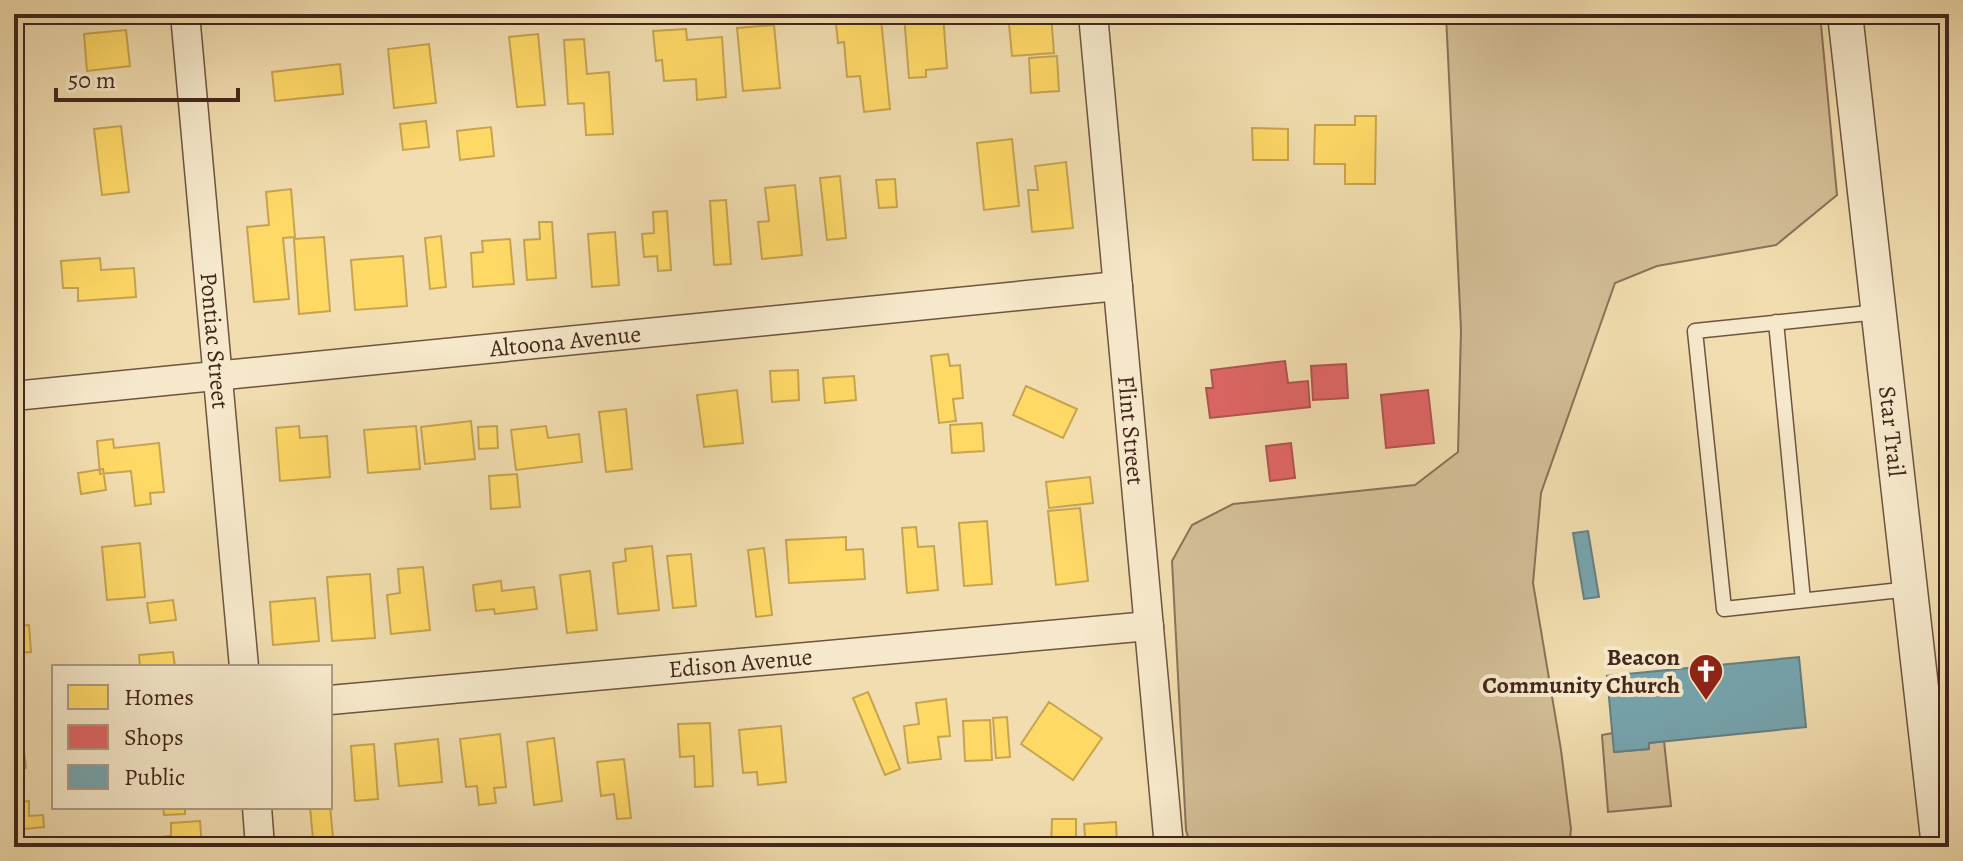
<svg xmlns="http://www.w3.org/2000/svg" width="1963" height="861" viewBox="0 0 1963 861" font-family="Alegreya,serif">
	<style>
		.green { fill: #d3be96; stroke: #8b7259; stroke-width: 2 }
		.homes { fill: #ffd966; stroke: #c7a450; stroke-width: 2 }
		.shops { fill: #e06666; stroke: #b15350; stroke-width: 2 }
		.public { fill: #76a5af; stroke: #677f83; stroke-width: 2 }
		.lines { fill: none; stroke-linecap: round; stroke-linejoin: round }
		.service-casing { stroke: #6e5441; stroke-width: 17 }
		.minor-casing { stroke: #6e5441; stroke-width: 31 }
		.tertiary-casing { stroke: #6e5441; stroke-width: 37 }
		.service { stroke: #f6e9cb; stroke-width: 14 }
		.minor { stroke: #f6e9cb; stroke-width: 28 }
		.tertiary { stroke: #f6e9cb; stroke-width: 34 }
		.labels { text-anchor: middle; stroke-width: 8; stroke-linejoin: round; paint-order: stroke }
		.street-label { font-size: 24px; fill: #43271c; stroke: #f6e9cb }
		.poi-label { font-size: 24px; font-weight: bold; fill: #43271c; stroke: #f6e9cb; text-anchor: end }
	</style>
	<rect width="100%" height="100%" fill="#f1ddaf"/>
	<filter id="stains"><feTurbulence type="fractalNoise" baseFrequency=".0025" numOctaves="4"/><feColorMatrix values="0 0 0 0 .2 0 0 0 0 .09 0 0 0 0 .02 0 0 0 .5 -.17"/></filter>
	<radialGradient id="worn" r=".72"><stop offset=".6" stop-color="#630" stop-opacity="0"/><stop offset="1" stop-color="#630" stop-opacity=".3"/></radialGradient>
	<!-- green -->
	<path class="green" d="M1446 14H1820L1837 195 1776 245 1657 266 1615 283 1541 493 1533 583 1561 750 1571 829 1569 847H1191L1186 830 1172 561 1192 525 1233 504 1415 485 1458 452 1461 330Z
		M1613 733 1615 752 1649 749V743L1664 741 1671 806 1608 812 1602 735Z"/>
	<!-- homes -->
	<path class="homes" d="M943 14 947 68 926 70V77L909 78 904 15Z
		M1008 14H1051L1054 53 1012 56Z
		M881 19 890 109 864 112 860 76 847 77 844 42 838 43 836 24Z
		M774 25 780 88 743 91 737 28Z
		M686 29 687 40 722 37 726 97 697 100 696 79 664 81 662 60 656 61 653 31Z
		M126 30 130 66 87 71 84 34Z
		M538 34 545 105 517 107 509 37Z
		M584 39 587 74 609 72 613 134 586 135 584 103 568 104 564 40Z
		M429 44 436 103 394 108 388 49Z
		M1057 56 1059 91 1031 93 1029 58Z
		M340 64 343 94 275 101 272 72Z
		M1355 116H1376L1375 184H1345V164H1314L1315 125H1355Z
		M426 121 429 147 403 150 400 124Z
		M121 126 129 192 102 195 94 129Z
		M491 127 494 156 460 160 457 131Z
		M1252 128 1288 129V160H1253Z
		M1012 139 1019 206 984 210 977 143Z
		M1066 162 1073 228 1032 232 1028 190H1038L1035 166Z
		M840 176 846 238 827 240 820 178Z
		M895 179 897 207 879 208 876 180Z
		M795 185 802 255 762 259 758 222 769 221 765 188Z
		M291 189 295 237 283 238 289 299 254 302 247 227 269 225 266 192Z
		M726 200 731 264 714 265 710 201Z
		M667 211 671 270 658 271 657 256 644 257 642 234 654 233 653 212Z
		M539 222H552L556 278 527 280 524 240 540 239Z
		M615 232 619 285 592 287 588 234Z
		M441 236 446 287 430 289 425 238Z
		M324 237 330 311 299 314 294 239Z
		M510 239 514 284 473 287 471 253 483 252 482 241Z
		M403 256 407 306 355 310 351 260Z
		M100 258 101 270 134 268 136 297 78 301V288H63L61 261Z
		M948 354 950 366 960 365 963 398 953 399 956 421 939 423 931 356Z
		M798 370 799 400 772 402 770 371Z
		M854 376 856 400 825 403 823 378Z
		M1026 386 1077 409 1063 438 1013 415Z
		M737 390 743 443 704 447 697 395Z
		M626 409 632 469 606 472 599 412Z
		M471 421 475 459 425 464 421 427Z
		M982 423 984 451 952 453 950 425Z
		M299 426 300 438 327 436 330 477 280 481 276 428Z
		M416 426 420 469 368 473 364 430Z
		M497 426 498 448 479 449 478 427Z
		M546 426 548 438 579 434 582 462 516 470 511 430Z
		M113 439 114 448 159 443 164 492 150 493 151 504 135 506 131 471 100 474 97 441Z
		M103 469 106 490 81 494 78 473Z
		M517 474 520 507 491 509 489 476Z
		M1090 477 1093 503 1049 508 1046 482Z
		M1080 508 1088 581 1056 585 1048 511Z
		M987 521 992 584 964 586 959 523Z
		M916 527 918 547 934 546 938 590 907 593 902 528Z
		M846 537V550L863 549 865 579 789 583 786 540Z
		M140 543 145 597 107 600 102 547Z
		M652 546 659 610 618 614 613 563 626 561 625 549Z
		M764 548 772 615 756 617 748 550Z
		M691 554 696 606 673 608 667 556Z
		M423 567 430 630 391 634 387 595 400 593 398 569Z
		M590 571 597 630 567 633 560 575Z
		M370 574 375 638 332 641 327 577Z
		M501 581 502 591 534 587 537 609 495 614 494 609 476 611 473 585Z
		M315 598 319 641 273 645 270 602Z
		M173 600 176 620 150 623 147 603Z
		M29 625 31 652 14 653V626Z
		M173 652 175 667H140L139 655Z
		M21 680 23 709 14 710V681Z
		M868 692 900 769 885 775 853 698Z
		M946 699 950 736 938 737 941 759 908 763 904 726 919 724 916 703Z
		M1049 702 1102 738 1073 780 1021 744Z
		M1007 717 1010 757 996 758 993 718Z
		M990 720 992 760 965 761 963 721Z
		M710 723 713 786 695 787 694 756 680 757 678 724Z
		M781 726 786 782 758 785 757 772 743 773 739 730Z
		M500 734 506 787 494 788 496 803 479 805 477 786 466 787 460 739Z
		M554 738 562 801 534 805 527 742Z
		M438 739 442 782 399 786 395 744Z
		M23 743 26 768 14 770V744Z
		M374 744 378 799 355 801 351 746Z
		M624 759 631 818 617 819 614 794 601 796 597 762Z
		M29 801V816L43 815 44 827 14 830V803Z
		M330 806 333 837 313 839 310 807Z
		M163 807H185V814L164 815Z
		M1052 819H1076V847H1051Z
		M200 821 202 847H150V838L171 836V823Z
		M1116 822 1117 847H1086L1084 824Z"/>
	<!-- shops -->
	<path class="shops" d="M1285 361 1288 383 1308 381 1310 407 1210 418 1206 388H1213L1211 370Z
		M1346 364 1348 398 1313 400 1311 366Z
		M1428 390 1434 443 1386 448 1381 395Z
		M1291 443 1295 478 1270 481 1266 446Z"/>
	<!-- public -->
	<path class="public" d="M1588 531 1599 597 1584 599 1573 533Z
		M1799 657 1806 727 1649 743V749L1614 752 1607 676Z"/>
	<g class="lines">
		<!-- service casing -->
		<g class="service-casing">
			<path id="service" d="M1878 312 1695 331 1724 609 1910 589
				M1776 322 1803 600
				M1923 697 1949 695"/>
		</g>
		<!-- minor casing -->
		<g class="minor-casing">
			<g id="minor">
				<path id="s1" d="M185 14 244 667"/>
				<path id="s2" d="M1093 14 1169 847"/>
				<path id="s3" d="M14 396 1118 286"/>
				<path id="s4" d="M330 700 1149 626"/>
				<path d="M257 807 260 847"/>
			</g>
		</g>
		<!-- tertiary casing -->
		<g class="tertiary-casing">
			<g id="tertiary">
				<path id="s5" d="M1845 14 1939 847"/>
			</g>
		</g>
		<!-- service -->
		<use href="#service" class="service"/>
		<!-- minor -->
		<use href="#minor" class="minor"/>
		<!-- tertiary -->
		<use href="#tertiary" class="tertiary"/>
	</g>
	<!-- icons -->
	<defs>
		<g id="church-pin" transform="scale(1.8)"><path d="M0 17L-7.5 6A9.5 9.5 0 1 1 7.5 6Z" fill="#8f2418" stroke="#f6e9cb"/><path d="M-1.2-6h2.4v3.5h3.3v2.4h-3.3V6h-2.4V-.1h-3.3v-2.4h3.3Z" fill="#fff"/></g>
	</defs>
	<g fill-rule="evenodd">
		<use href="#church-pin" x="1706" y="671"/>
	</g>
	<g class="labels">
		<!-- street labels -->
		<g class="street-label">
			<text dy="8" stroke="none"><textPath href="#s1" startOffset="328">Pontiac Street</textPath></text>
			<text dy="8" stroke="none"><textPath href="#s3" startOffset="554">Altoona Avenue</textPath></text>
			<text dy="8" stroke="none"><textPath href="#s2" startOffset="418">Flint Street</textPath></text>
			<text dy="8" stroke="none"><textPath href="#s5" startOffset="420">Star Trail</textPath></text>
			<text dy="8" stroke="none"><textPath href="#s4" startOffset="412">Edison Avenue</textPath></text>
		</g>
		<!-- poi labels -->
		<g class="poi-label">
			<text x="1680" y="665">Beacon<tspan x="1680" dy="28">Community Church</tspan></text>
		</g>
	</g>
	<!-- margin -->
	<rect width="1963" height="861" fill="none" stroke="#f1ddaf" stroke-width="48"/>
	<rect x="16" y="16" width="1931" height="829" fill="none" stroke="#43271c" stroke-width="4"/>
	<rect x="24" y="24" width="1915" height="813" fill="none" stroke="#43271c" stroke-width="2"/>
	<!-- legend -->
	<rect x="52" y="665" width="280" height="144" fill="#f6e9cb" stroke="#ae9b85" stroke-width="2"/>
	<rect x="68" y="685" width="40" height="24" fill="#ffd966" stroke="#ae9b85" stroke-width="2"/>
	<text x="124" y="705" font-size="24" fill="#43271c">Homes</text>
	<rect x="68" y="725" width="40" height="24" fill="#e06666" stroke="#ae9b85" stroke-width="2"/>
	<text x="124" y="745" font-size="24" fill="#43271c">Shops</text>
	<rect x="68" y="765" width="40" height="24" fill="#76a5af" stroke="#ae9b85" stroke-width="2"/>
	<text x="124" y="785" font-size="24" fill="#43271c">Public</text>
	<!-- scale -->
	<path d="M56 88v12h182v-12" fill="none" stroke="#43271c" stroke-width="4"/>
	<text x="68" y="88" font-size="24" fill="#43271c" stroke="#f6e9cb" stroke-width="6" paint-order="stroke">50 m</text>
	<rect width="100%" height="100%" filter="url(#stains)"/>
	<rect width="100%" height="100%" fill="url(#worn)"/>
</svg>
